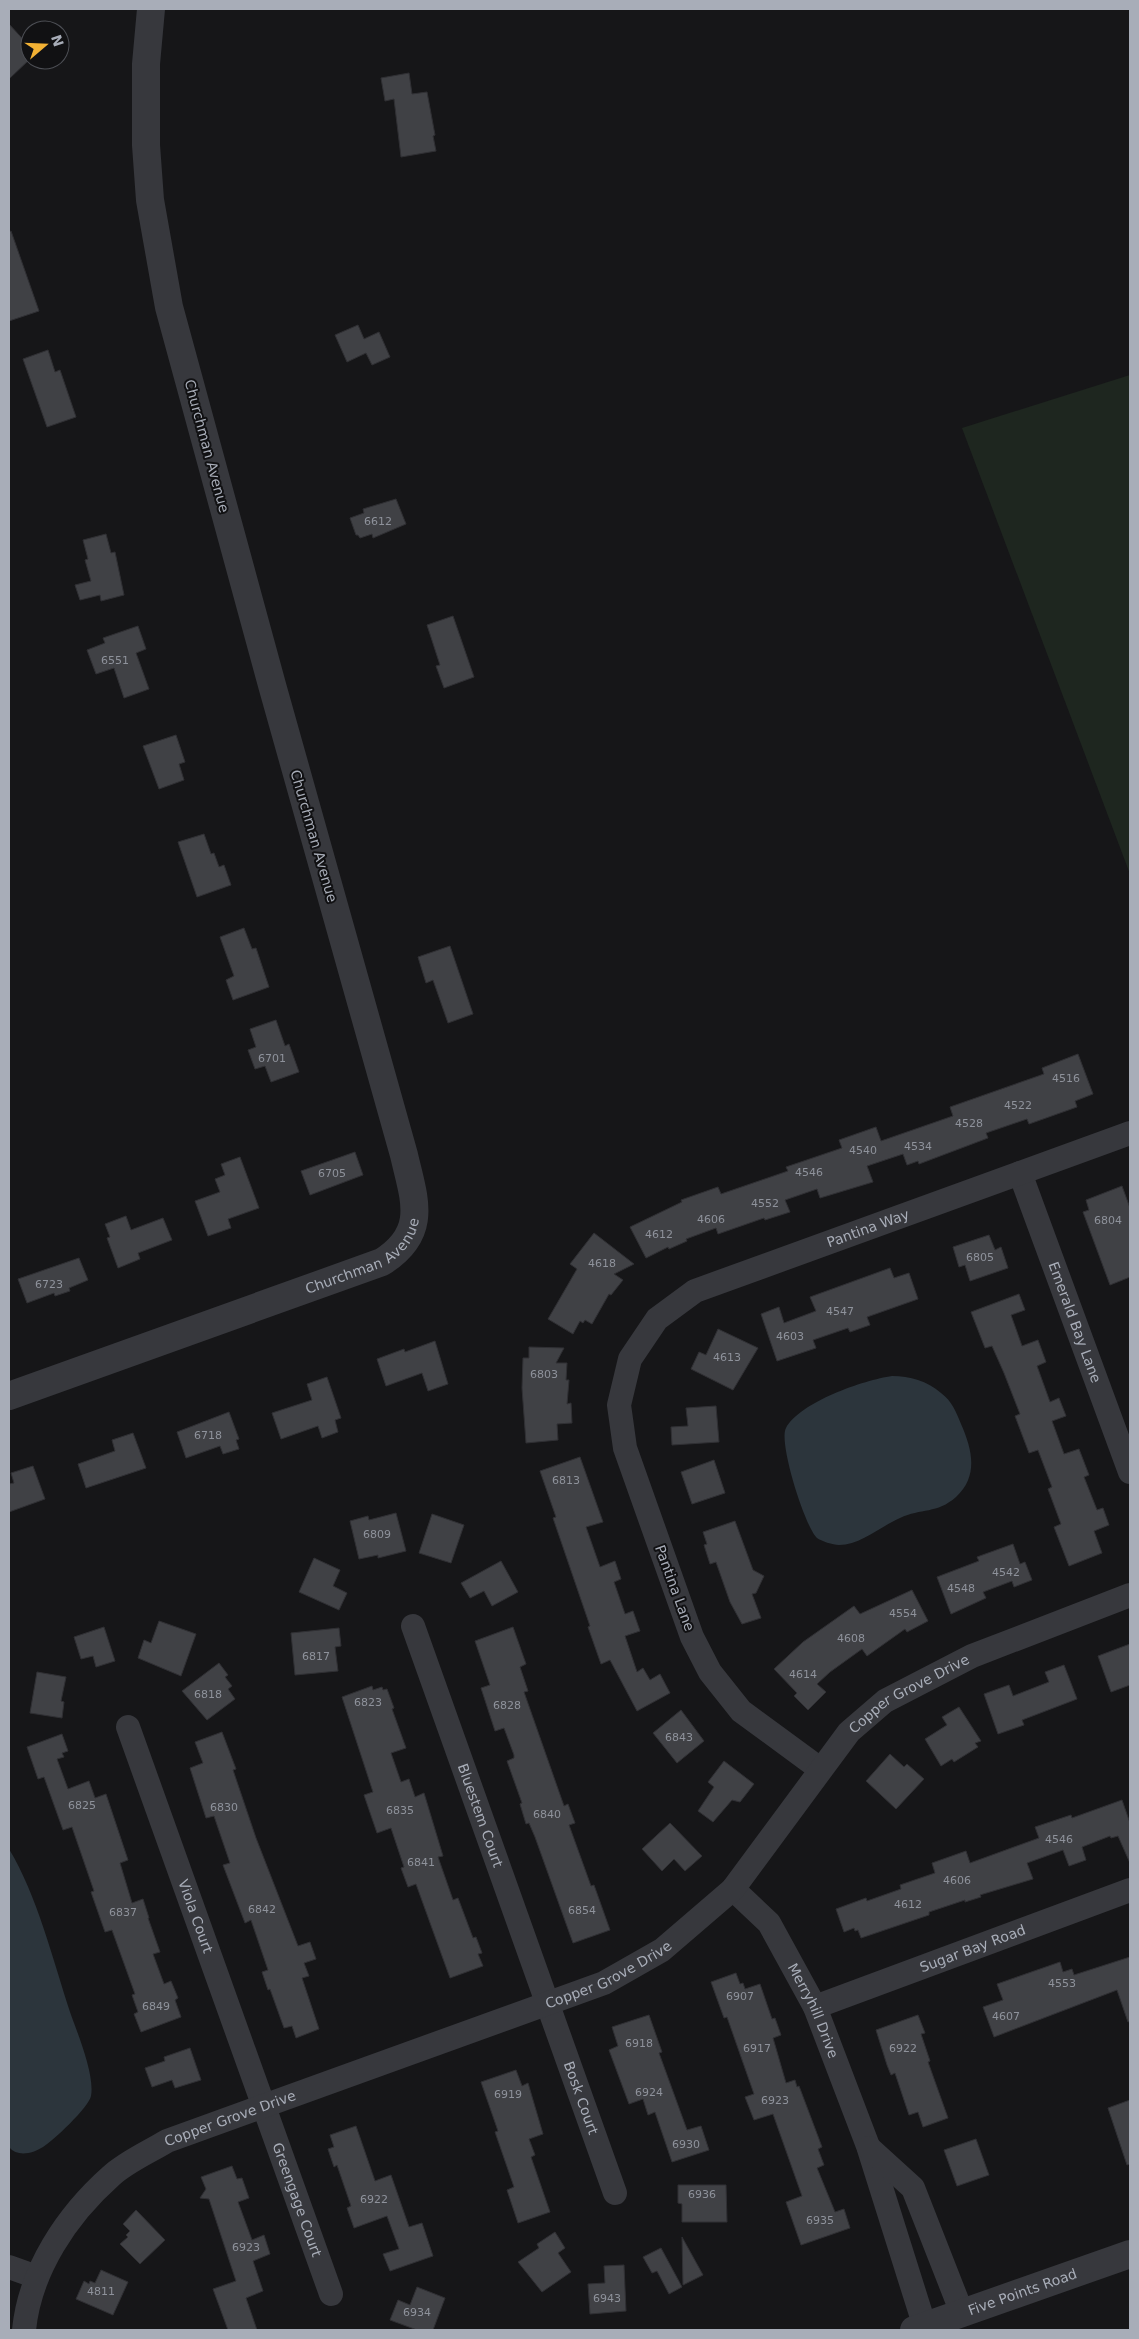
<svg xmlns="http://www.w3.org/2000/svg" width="1139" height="2339" viewBox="0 0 1139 2339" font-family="'DejaVu Sans',sans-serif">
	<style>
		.green { fill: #1e261f }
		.water { fill: #2c353c }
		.building { fill: #404145; stroke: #303034 }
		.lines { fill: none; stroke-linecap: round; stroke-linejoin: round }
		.minor { stroke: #37383d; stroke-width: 24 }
		.tertiary { stroke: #37383d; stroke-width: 28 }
		.labels { text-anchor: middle; stroke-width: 4; stroke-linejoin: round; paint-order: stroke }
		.number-label { font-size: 11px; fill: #8e929b }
		.street-label { font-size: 14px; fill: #a8adb8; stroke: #111113 }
	</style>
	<rect width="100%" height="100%" fill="#161618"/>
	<!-- green -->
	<path class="green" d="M1130 375V874L962 428Z"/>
	<!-- water -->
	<path class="water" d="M892 1376C910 1376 927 1381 941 1393 952 1401 956 1412 961 1424 972 1449 979 1476 956 1497 937 1514 921 1508 900 1518 881 1526 861 1545 839 1545 833 1545 821 1541 817 1538 805 1527 778 1442 786 1428 800 1402 864 1380 892 1376Z
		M9 1849C37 1895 53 1960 70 2012 77 2032 95 2075 91 2096 89 2107 53 2141 43 2147 32 2154 17 2157 9 2147Z"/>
	<!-- building -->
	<path class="building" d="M9 24 30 47V59L9 79Z
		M409 73 412 94 427 92 435 135 433 136 436 151 401 157 394 99 385 101 381 78Z
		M11 231 39 311 9 321V232Z
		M358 325 364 339 379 332 390 357 372 365 366 353 347 362 335 335Z
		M48 350 55 372 60 370 76 417 47 427 23 359Z
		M396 499 406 524 373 538 372 534 360 538 358 535H356L350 518 364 513 363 509Z
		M106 534 111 553 115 552 124 595 101 601 100 595 80 600 75 585 91 581 85 560 88 559 83 540Z
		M453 616 474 677 444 688 436 666 440 665 427 625Z
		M138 626 146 649 136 653 149 689 124 698 114 668 96 674 87 650 105 643 103 638Z
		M176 735 185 762 179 764 184 780 159 789 143 746Z
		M204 834 211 854 214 853 219 867 224 865 231 885 197 897 178 842Z
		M244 928 252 949 256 948 269 987 233 1000 226 980 234 976 220 937Z
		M450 946 473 1014 448 1023 433 980 426 983 418 957Z
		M276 1020 285 1046 289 1044 299 1072 271 1082 265 1066 255 1069 248 1050 256 1047 250 1029Z
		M1078 1054 1093 1094 1075 1101 1077 1107 1029 1124 1027 1119 986 1133 988 1138 919 1164 918 1161 907 1165 903 1154 867 1166 873 1182 820 1198 817 1189 785 1200 790 1212 765 1220 764 1218 718 1234 716 1228 686 1239 687 1241 669 1249 668 1247 646 1258 630 1227 682 1202 681 1200 718 1187 721 1194 788 1171 786 1167 842 1148 839 1140 876 1127 881 1141 953 1116 950 1107 1044 1074 1042 1068Z
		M355 1152 363 1175 310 1195 301 1171Z
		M240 1157 259 1208 228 1219 231 1228 208 1236 195 1201 220 1192 215 1179 225 1175 221 1164Z
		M1122 1186 1130 1208V1277L1110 1285 1083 1212 1089 1210 1086 1200Z
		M126 1216 131 1230 163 1218 172 1240 138 1253 140 1259 118 1268 107 1238 110 1237 105 1224Z
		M594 1233 634 1264 614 1274 623 1280 611 1295 609 1294 592 1324 585 1320 583 1323 580 1321 573 1334 548 1319 577 1269 570 1264Z
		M989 1235 995 1250 1001 1247 1008 1268 970 1281 965 1265 959 1267 953 1247Z
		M79 1258 88 1280 69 1288 70 1291 55 1296 54 1293 27 1303 18 1279Z
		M890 1268 894 1278 909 1273 918 1299 867 1317 870 1325 850 1332 848 1328 813 1340 816 1348 777 1361 761 1314 779 1307 784 1323 816 1311 810 1297Z
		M1019 1294 1025 1310 1011 1315 1022 1346 1038 1340 1046 1362 1037 1366 1050 1402 1059 1398 1066 1416 1052 1421 1064 1454 1079 1449 1089 1475 1084 1477 1097 1510 1103 1508 1109 1525 1094 1531 1102 1553 1069 1566 1054 1527 1061 1524 1048 1489 1052 1487 1038 1450 1029 1453 1015 1416 1020 1414 1004 1373 992 1346 985 1348 971 1312Z
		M718 1329 758 1348 733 1390 691 1369 699 1352 706 1355Z
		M435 1341 448 1384 428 1391 422 1373 386 1386 377 1359 404 1349 405 1352Z
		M529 1347 564 1348 556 1363H567L566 1380H569L567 1404 571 1403 572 1423 557 1424 558 1440 526 1443 522 1388 523 1358H529Z
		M327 1377 341 1418 335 1420 338 1432 322 1438 318 1426 281 1439 272 1413 312 1400 307 1384Z
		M716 1406 719 1442 672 1445 671 1427 688 1426 686 1408Z
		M229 1412 239 1439 236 1440 239 1449 223 1454 220 1446 186 1458 177 1432Z
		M133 1433 146 1468 86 1488 78 1464 115 1451 112 1440Z
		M580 1457 603 1522 586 1527 600 1567 615 1561 621 1579 614 1582 625 1614 633 1611 640 1631 625 1636 637 1672 643 1668 650 1680 660 1674 670 1693 637 1711 610 1660 601 1664 588 1627 590 1626 553 1518 556 1517 540 1471Z
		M714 1460 725 1493 692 1504 681 1472Z
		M33 1466 45 1499 9 1512V1484L14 1483 11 1473Z
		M396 1513 406 1551 378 1558V1555L359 1559 350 1521 368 1516 369 1520Z
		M432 1514 464 1525 451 1563 419 1553Z
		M735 1521 753 1570 764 1576 756 1593 752 1594 761 1618 742 1624 730 1602 716 1562 710 1564 704 1545 707 1544 703 1532Z
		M1013 1544 1020 1564 1025 1562 1032 1580 1014 1587 1012 1581 983 1592 986 1598 951 1614 937 1577 979 1561 977 1557Z
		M314 1558 340 1570 333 1586 347 1593 339 1610 299 1592Z
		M501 1561 518 1592 492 1606 484 1591 470 1598 461 1583Z
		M912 1590 928 1621 907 1632 905 1629 867 1656 862 1649 830 1672 817 1684 826 1692 808 1710 794 1696 797 1693 774 1669 803 1642 854 1606 860 1614Z
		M159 1621 196 1634 181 1676 138 1658 144 1640 151 1643Z
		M104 1627 115 1661 96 1667 93 1656 81 1659 74 1637Z
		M513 1627 526 1664 520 1667 528 1691 524 1692 564 1806 568 1804 575 1823 569 1825 591 1886 594 1885 610 1930 573 1943 535 1837 529 1823 526 1824 520 1804 522 1803 507 1761 514 1758V1755L504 1728 495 1731 481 1688 490 1685 475 1641Z
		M339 1628 341 1646 335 1647 338 1671 295 1675 291 1633Z
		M1130 1644V1685L1111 1692 1098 1656Z
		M219 1663 228 1675 225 1677 232 1686 228 1689 235 1699 207 1720 182 1691Z
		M1064 1665 1077 1699 1022 1720 1024 1725 998 1734 984 1694 1009 1685 1013 1696 1049 1682 1045 1672Z
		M37 1672 66 1677 61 1701 64 1702 62 1718 30 1713Z
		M372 1686 373 1690 382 1687 383 1690 387 1689 394 1708 392 1709 406 1748 391 1753 401 1782 409 1779 415 1797 424 1793 443 1856 438 1857 453 1900 458 1898 473 1938 476 1937 482 1953 478 1954 483 1966 450 1978 416 1884 408 1887 401 1868 404 1867 391 1828 377 1833 364 1795 373 1792 342 1697Z
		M959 1707 981 1741 975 1743 978 1747 954 1762 952 1759 941 1766 925 1739 947 1725 942 1717Z
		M681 1710 704 1741 677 1763 653 1733Z
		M222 1732 236 1769 233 1770 256 1838 298 1946 310 1942 316 1959 304 1963 309 1976 302 1978 319 2029 296 2038 292 2026 284 2028 270 1989 268 1990 262 1972 268 1970 251 1920 245 1923 223 1865 230 1863 214 1816 206 1818 190 1768 203 1763 195 1742Z
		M62 1734 68 1751 62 1753 64 1757 57 1759 68 1789 89 1781 95 1798 106 1794 128 1860 120 1863 132 1903 143 1899 149 1918H148L160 1952 153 1954 164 1984 171 1981 178 1998 175 2000 181 2017 141 2032 134 2014 138 2012 132 1995 135 1994 112 1930 105 1932 91 1892 94 1891 72 1827 63 1830 44 1777 38 1779 27 1747Z
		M890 1754 904 1767 907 1764 924 1779 896 1809 866 1781Z
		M724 1761 754 1784 740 1802 732 1800 713 1822 698 1811 714 1787 708 1782Z
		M1122 1800 1130 1823V1863L1118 1836 1111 1838 1110 1836 1082 1847 1086 1860 1069 1866 1063 1850 1027 1863 1033 1879 980 1895 981 1897 965 1902V1900L929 1912V1915L861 1938 858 1930 855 1931 854 1928 844 1932 836 1909 866 1898 867 1901 901 1889 900 1885 935 1873 932 1863 966 1851 970 1863 1039 1838 1035 1827 1071 1815 1072 1818Z
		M670 1823 702 1856 685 1871 674 1859 662 1871 642 1849Z
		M1130 1957V2021L1128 2022 1117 1990 994 2037 983 2007 1003 2000 997 1984 1060 1962 1063 1972 1072 1969 1074 1975Z
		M736 1973 740 1984 743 1983 745 1989 760 1984 772 2019 775 2018 781 2035 773 2038 786 2083 795 2080 797 2087 799 2086 822 2147 818 2149 824 2165 817 2168 835 2212 844 2209 850 2228 801 2245 786 2202 802 2196 773 2114 754 2120 745 2097 754 2094 727 2017 724 2018 711 1982Z
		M649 2015 662 2052 659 2053 687 2130 701 2126 709 2150 672 2162 655 2112 648 2115 643 2099 629 2104 609 2050 618 2046 612 2027Z
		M918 2015 925 2033 921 2034 930 2061 928 2062 948 2118 923 2127 918 2112 909 2115 895 2073 891 2075 887 2065 876 2030Z
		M190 2048 201 2080 175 2088 172 2080 152 2087 145 2068 165 2061 164 2057Z
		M516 2070 522 2086 528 2083 543 2134 529 2139 535 2155 531 2157 550 2212 518 2223 507 2190 514 2187 495 2132 498 2131 481 2082Z
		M1130 2100V2164L1127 2165 1108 2108Z
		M356 2126 375 2181 391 2175 409 2227 422 2223 433 2256 390 2271 383 2254 399 2249 387 2216 354 2228 347 2208 351 2206 337 2165 334 2167 328 2149 334 2147 330 2135Z
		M976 2139 989 2175 957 2186 944 2150Z
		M232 2166 237 2179 242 2178 249 2198 238 2202 252 2240 264 2235 270 2254 253 2261 263 2291 246 2298 257 2330H228L213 2289 236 2281 209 2199 200 2198 206 2189 201 2177Z
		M678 2185H726L727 2222H682V2204L678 2203Z
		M136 2210 165 2240 140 2264 120 2244 128 2237 126 2235 130 2231 123 2224Z
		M555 2232 565 2248 558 2253 571 2272 542 2292 518 2262 539 2248 537 2244Z
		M682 2237 703 2275 683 2285Z
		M661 2248 682 2287 669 2294 657 2271 652 2273 643 2257Z
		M624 2265 626 2311 590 2314 588 2284 605 2283 604 2266Z
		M101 2270 128 2282 113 2315 76 2299 84 2281 89 2284 90 2281 95 2283Z
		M417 2287 445 2298 433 2330H417L390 2320 398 2300 410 2305Z"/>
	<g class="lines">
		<!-- minor -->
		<g class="minor">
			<path id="s1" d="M1020 1173 1130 1472"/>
			<path id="s2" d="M413 1626 615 2193"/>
			<path id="s3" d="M128 1727 331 2294"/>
			<path id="s4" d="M820 1769 741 1711 710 1672 692 1637 625 1448 619 1405 630 1359 657 1319 695 1291 1130 1133"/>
			<path id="s5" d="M733 1889 769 1923 815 2007 868 2146 925 2327"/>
			<path id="s6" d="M815 2007 1130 1890"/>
			<path d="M869 2148 913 2188 962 2313"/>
			<path d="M9 2267 37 2277"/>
			<path id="s7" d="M24 2330C30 2270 67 2215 111 2176 126 2162 149 2152 167 2141L604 1983 662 1950 733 1889 849 1732 885 1701 972 1656 1130 1595"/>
		</g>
		<!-- tertiary -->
		<g class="tertiary">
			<path id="s8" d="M9 1396 382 1262C429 1232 414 1199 404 1155L272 685 169 307 150 200 146 145V64L151 9"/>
			<path id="s9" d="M914 2330 1130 2254"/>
		</g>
	</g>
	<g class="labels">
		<!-- number labels -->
		<g class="number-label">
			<text x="378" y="525">6612</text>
			<text x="115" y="664">6551</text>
			<text x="272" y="1062">6701</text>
			<text x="1066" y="1082">4516</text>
			<text x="1018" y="1109">4522</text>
			<text x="969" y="1127">4528</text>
			<text x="918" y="1150">4534</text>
			<text x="863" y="1154">4540</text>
			<text x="809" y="1176">4546</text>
			<text x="332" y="1177">6705</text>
			<text x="765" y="1207">4552</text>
			<text x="711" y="1223">4606</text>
			<text x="1108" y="1224">6804</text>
			<text x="659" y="1238">4612</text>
			<text x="980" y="1261">6805</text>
			<text x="602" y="1267">4618</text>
			<text x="49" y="1288">6723</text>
			<text x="840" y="1315">4547</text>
			<text x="790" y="1340">4603</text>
			<text x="727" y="1361">4613</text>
			<text x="544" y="1378">6803</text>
			<text x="208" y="1439">6718</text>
			<text x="566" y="1484">6813</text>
			<text x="377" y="1538">6809</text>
			<text x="1006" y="1576">4542</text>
			<text x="961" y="1592">4548</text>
			<text x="903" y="1617">4554</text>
			<text x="851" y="1642">4608</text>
			<text x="316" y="1660">6817</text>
			<text x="803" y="1678">4614</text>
			<text x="208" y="1698">6818</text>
			<text x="368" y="1706">6823</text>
			<text x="507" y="1709">6828</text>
			<text x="679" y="1741">6843</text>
			<text x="82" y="1809">6825</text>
			<text x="224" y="1811">6830</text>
			<text x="400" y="1814">6835</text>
			<text x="547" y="1818">6840</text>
			<text x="1059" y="1843">4546</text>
			<text x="421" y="1866">6841</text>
			<text x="957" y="1884">4606</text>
			<text x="908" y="1908">4612</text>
			<text x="262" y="1913">6842</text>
			<text x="582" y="1914">6854</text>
			<text x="123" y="1916">6837</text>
			<text x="1062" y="1987">4553</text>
			<text x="740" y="2000">6907</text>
			<text x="156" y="2010">6849</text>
			<text x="1006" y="2020">4607</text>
			<text x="639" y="2047">6918</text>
			<text x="757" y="2052">6917</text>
			<text x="903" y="2052">6922</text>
			<text x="649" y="2096">6924</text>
			<text x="508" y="2098">6919</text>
			<text x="775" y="2104">6923</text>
			<text x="686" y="2148">6930</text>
			<text x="702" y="2198">6936</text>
			<text x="374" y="2203">6922</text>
			<text x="820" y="2224">6935</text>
			<text x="246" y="2251">6923</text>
			<text x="101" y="2295">4811</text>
			<text x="607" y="2302">6943</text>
			<text x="417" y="2316">6934</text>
		</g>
		<!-- street labels -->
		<g class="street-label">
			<text transform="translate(207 446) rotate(75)" y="5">Churchman Avenue</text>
			<text transform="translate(314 836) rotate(74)" y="5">Churchman Avenue</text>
			<text dy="5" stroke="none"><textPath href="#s4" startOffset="758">Pantina Way</textPath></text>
			<text dy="5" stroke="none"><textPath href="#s8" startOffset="384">Churchman Avenue</textPath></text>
			<text dy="5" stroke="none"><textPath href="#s1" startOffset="159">Emerald Bay Lane</textPath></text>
			<text transform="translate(675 1588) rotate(70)" y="5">Pantina Lane</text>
			<text dy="5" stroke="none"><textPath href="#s7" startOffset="1139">Copper Grove Drive</textPath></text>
			<text dy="5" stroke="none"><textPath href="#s2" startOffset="201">Bluestem Court</textPath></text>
			<text dy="5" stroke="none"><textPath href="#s3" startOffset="201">Viola Court</textPath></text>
			<text dy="5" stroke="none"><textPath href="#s6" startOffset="168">Sugar Bay Road</textPath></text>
			<text dy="5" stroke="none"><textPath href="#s7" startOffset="719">Copper Grove Drive</textPath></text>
			<text dy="5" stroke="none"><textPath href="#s5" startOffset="148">Merryhill Drive</textPath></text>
			<text dy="5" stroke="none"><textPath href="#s2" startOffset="501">Bosk Court</textPath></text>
			<text dy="5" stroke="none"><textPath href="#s7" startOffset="314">Copper Grove Drive</textPath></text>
			<text dy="5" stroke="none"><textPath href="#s3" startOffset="502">Greengage Court</textPath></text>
			<text dy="5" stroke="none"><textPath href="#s9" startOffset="115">Five Points Road</textPath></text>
		</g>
	</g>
	<!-- border -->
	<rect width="1139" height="2339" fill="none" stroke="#a8adb8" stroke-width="20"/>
	<!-- north arrow -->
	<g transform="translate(45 45) rotate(71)"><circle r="24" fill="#111113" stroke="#4d4f55"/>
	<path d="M0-4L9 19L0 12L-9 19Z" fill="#f2b134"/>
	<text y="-8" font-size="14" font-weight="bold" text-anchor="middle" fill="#a8adb8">N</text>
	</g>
</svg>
